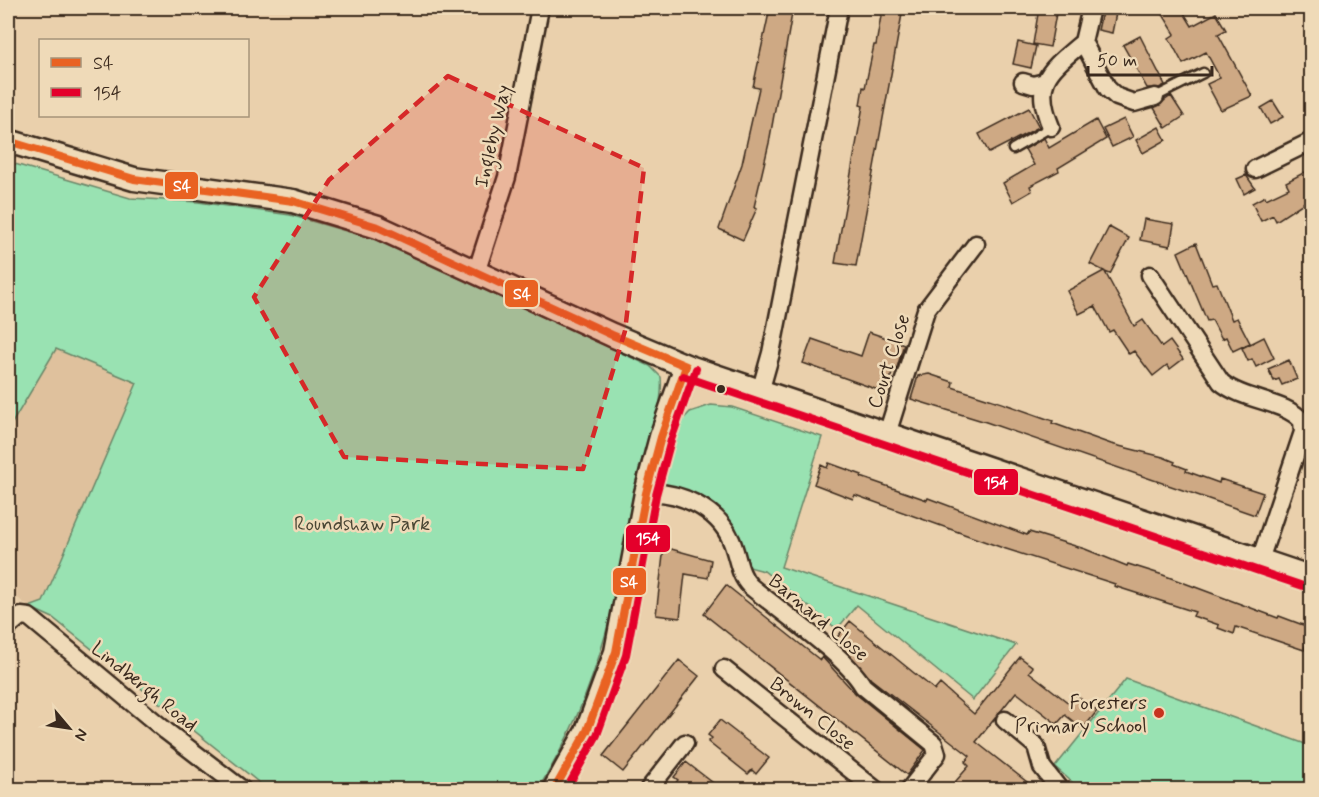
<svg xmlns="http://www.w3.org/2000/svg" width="1319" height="797" viewBox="0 0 1319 797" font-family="Mynerve,sans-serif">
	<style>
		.built { fill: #dfc19d }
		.green { fill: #99e2b2; stroke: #6a8668; stroke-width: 1.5 }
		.building { fill: #cea984; stroke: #3b2a1e; stroke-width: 1.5 }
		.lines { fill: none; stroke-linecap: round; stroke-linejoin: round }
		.lane-casing { stroke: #3b2a1e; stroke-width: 13 }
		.street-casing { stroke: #3b2a1e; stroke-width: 21 }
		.secondary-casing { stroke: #3b2a1e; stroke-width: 27 }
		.lane { stroke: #efdab8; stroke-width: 8 }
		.street { stroke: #efdab8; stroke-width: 16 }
		.secondary { stroke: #efdab8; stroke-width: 22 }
		.bus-1-casing { stroke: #efdab8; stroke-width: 12 }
		.bus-2-casing { stroke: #efdab8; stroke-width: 12 }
		.bus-1 { stroke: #e96222; stroke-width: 8 }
		.bus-2 { stroke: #e4002b; stroke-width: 8 }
		.marked { fill: #d62828; fill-opacity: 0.2; stroke: #d62828; stroke-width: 4.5; stroke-dasharray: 12 8; stroke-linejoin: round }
		.bus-dot { fill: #3b2a1e; stroke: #efdab8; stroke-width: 2 }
		.poi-dot { fill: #c8321e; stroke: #efdab8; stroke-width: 2 }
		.labels { text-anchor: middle; stroke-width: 5; stroke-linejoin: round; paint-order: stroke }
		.street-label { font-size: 20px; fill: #3b2a1e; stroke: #efdab8 }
		.park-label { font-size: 20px; fill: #494634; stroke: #efdab8 }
		.poi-label { font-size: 20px; fill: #3b2a1e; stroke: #efdab8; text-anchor: end }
		.line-badge { stroke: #efdab8; stroke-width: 2 }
		.badge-label { font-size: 16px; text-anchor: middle; font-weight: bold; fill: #fff }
	</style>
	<rect width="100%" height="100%" fill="#ead0ac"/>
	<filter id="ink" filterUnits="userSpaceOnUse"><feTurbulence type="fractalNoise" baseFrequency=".0167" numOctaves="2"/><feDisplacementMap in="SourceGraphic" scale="12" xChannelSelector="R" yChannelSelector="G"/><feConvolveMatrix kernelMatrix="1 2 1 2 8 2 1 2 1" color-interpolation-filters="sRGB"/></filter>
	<g filter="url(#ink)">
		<!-- built -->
		<path class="built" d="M56 349 138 383 43 602 29 607 8 590V430Z"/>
		<!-- green -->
		<path class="green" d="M8 162 130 198 198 202 290 215 374 239 650 366 661 377C664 409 648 438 639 469 627 516 622 566 611 613 596 675 572 736 538 789H267L53 618 29 607 43 602 137 383 56 349 8 430Z
			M711 405 732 407 822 437 781 567 1016 645 973 700 857 605 837 629 764 571 749 567C732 509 710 504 658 483L677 426 690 412Z
			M1126 679 1311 746V789H1080L1055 767Z"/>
		<!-- building -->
		<path class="building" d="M770 8H793L769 143 754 207 757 208 743 240 719 229 742 164 759 88 753 87Z
			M1039 8H1057L1050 47 1033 44Z
			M1103 8H1117L1112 33 1098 30Z
			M1159 8H1181L1192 26 1216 13 1226 30 1218 34 1252 96 1221 110 1207 84 1220 78 1206 52 1183 64 1169 38 1175 34Z
			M882 10 902 14 856 266 835 263 863 106 860 105 863 87 865 88 874 45H876Z
			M1140 36 1165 85 1159 88H1147L1123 45Z
			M1018 42 1036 46 1031 68 1013 64Z
			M1171 96 1184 116 1166 128 1154 108Z
			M1273 101 1283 117 1270 124 1261 108Z
			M1029 108 1039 127 989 153 979 134Z
			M1124 119 1133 137 1112 147 1103 129Z
			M1096 120 1106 139 1058 168 1059 171 1030 186 1032 191 1013 202 1003 183 1034 165 1025 149 1044 138 1049 148Z
			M1159 127 1166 140 1143 153 1136 140Z
			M1311 169V198L1276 221 1273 215 1261 221 1252 203 1265 196 1266 199 1289 188 1286 182Z
			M1246 175 1255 188 1244 194 1237 179Z
			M1144 219 1174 224 1170 246 1140 240Z
			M1109 227 1129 238 1110 274 1105 272 1134 326 1143 320 1162 347 1170 341 1183 359 1170 369 1167 365 1153 376 1134 351 1129 354 1113 330 1109 332 1095 306 1079 314 1067 291 1104 271 1090 264Z
			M1196 243 1212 284 1217 283 1232 320 1237 318 1250 343 1233 351 1226 337 1222 339 1212 320 1207 321 1178 252Z
			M869 332 904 344 896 371 893 370 888 387 883 386 881 391 803 363 812 339 861 356Z
			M1264 337 1274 358 1256 367 1252 359 1248 361 1242 348Z
			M1289 360 1297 379 1282 385 1279 379 1274 381 1268 369Z
			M929 374 953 382 952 387 1002 403 1053 421 1052 423 1111 444 1163 457 1175 462 1174 464 1187 469 1186 471 1219 483 1220 479 1263 493 1255 515 986 422 911 399 918 376Z
			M829 463 862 475 861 477 927 500 928 498 1027 535 1029 532 1085 549 1127 566 1128 564 1163 575 1278 618 1279 616 1311 628 1304 650 1236 627 1234 634 1218 628 1219 625 1193 616 1195 612 1114 586 1115 584 1003 548 855 495 853 499 814 484 821 465 827 468Z
			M664 547 711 560 708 578 685 574 680 618 656 615Z
			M726 585 820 660 822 657 856 694 925 750 907 775 704 614Z
			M850 621 935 690 940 684 974 714 1020 657 1033 667 1029 672 1070 704 1077 696 1097 711 1083 729 1065 715 1057 724 1016 692 976 742 1036 789H949L969 766 965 762 970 756 871 679 835 640Z
			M679 660 699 676 623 772 603 756Z
			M720 720 769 758 756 774 752 770 748 774 708 742 712 738 708 735Z
			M686 762 721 789H681L675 784 678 780 674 777Z"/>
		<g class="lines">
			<!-- lane casing -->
			<g class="lane-casing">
				<path id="lane" d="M1155 97 1203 73
					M1013 149 1051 127"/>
			</g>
			<!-- street casing -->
			<g class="street-casing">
				<path id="street" d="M1091 8 1083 42 1108 89 1117 97 1134 103 1155 97
					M1023 82 1033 85 1045 82
					M1051 127C1032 81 1049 71 1083 42
					M1255 169 1312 141
					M476 273 507 177 540 8
					M1150 275 1221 382C1243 401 1286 401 1302 421L1303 432 1260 560
					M760 392 771 353 839 8
					M887 434 926 310 976 244
					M646 493C678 490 718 509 731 540 738 555 738 574 750 586 781 612 845 655 863 686L934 744 937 754 909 790
					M8 627 21 616 29 617 166 731 243 790
					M724 669 876 790
					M1005 720 1036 746 1042 767 1060 790
					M648 790 685 743"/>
			</g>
			<!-- secondary casing -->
			<g class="secondary-casing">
				<path id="secondary" d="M8 141 134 179 293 201 378 227 612 335 686 366 1312 578
					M554 790 587 731 616 652 646 493 661 437 686 366"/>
			</g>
			<!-- lane -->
			<use href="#lane" class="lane"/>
			<!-- street -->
			<use href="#street" class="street"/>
			<!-- secondary -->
			<use href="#secondary" class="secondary"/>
			<!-- bus-1 casing -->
			<g class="bus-1-casing">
				<path id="bus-1" d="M8 141 134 179 293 201 378 227 612 335 686 366
					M554 790 587 731 616 652 646 493 661 437 686 366"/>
			</g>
			<!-- bus-2 casing -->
			<g class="bus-2-casing">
				<path id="bus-2" d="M683 376 1309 588
					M566 790 597 735 626 655 656 495 671 440 696 369"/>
			</g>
			<!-- bus-1 -->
			<use href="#bus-1" class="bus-1"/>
			<!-- bus-2 -->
			<use href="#bus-2" class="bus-2"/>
		</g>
	</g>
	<!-- marked area -->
	<path class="marked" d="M448 76 644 168 625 331 583 469 344 457 254 297 329 180Z"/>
	<!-- markers -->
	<circle class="bus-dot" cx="721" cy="389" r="5"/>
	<circle class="poi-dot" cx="1159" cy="713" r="6"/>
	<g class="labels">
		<!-- street labels -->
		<g class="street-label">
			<text transform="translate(492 136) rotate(-77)" y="7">Ingleby Way</text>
			<text transform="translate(888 361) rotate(-72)" y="7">Court Close</text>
			<text transform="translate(819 617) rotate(40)" y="7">Barnard Close</text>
			<text transform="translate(145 686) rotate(39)" y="7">Lindbergh Road</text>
			<text transform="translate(813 713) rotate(39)" y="7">Brown Close</text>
		</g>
		<!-- park labels -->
		<g class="park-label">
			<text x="362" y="530">Roundshaw Park</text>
		</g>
		<!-- poi labels -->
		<g class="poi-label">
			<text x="1147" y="709">Foresters<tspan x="1147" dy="23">Primary School</tspan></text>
		</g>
	</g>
	<g class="line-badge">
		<rect x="164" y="171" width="35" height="29" rx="6" fill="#e96222"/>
		<rect x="504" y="279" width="35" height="29" rx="6" fill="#e96222"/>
		<rect x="973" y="468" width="46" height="28" rx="6" fill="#e4002b"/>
		<rect x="625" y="524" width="46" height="29" rx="6" fill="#e4002b"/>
		<rect x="612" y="567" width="35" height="29" rx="6" fill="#e96222"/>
	</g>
	<g class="badge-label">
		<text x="182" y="191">S4</text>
		<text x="522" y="299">S4</text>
		<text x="996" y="488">154</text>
		<text x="648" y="544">154</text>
		<text x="629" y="587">S4</text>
	</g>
	<!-- margin -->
	<rect width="1319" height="797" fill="none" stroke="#efdab8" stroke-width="30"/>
	<rect x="15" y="15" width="1289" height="767" fill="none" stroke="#3b2a1e" stroke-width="2" filter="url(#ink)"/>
	<!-- legend -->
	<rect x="39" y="39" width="210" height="78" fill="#efdab8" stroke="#a7947a" stroke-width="1.5"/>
	<rect x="51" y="58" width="30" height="9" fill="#e96222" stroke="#a7947a" stroke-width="1.5"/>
	<text x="93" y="69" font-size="18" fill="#3b2a1e">S4</text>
	<rect x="51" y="88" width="30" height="9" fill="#e4002b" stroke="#a7947a" stroke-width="1.5"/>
	<text x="93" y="99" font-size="18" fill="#3b2a1e">154</text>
	<!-- north arrow -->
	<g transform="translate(69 728) rotate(119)" stroke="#efdab8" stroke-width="4.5" paint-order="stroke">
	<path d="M0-4.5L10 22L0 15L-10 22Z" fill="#3b2a1e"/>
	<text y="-9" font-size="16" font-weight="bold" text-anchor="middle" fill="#3b2a1e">N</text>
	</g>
	<!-- scale -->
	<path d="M1088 66v9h124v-9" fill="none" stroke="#3b2a1e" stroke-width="3"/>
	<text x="1097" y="66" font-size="18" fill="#3b2a1e" stroke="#efdab8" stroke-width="4.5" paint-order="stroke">50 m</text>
</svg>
